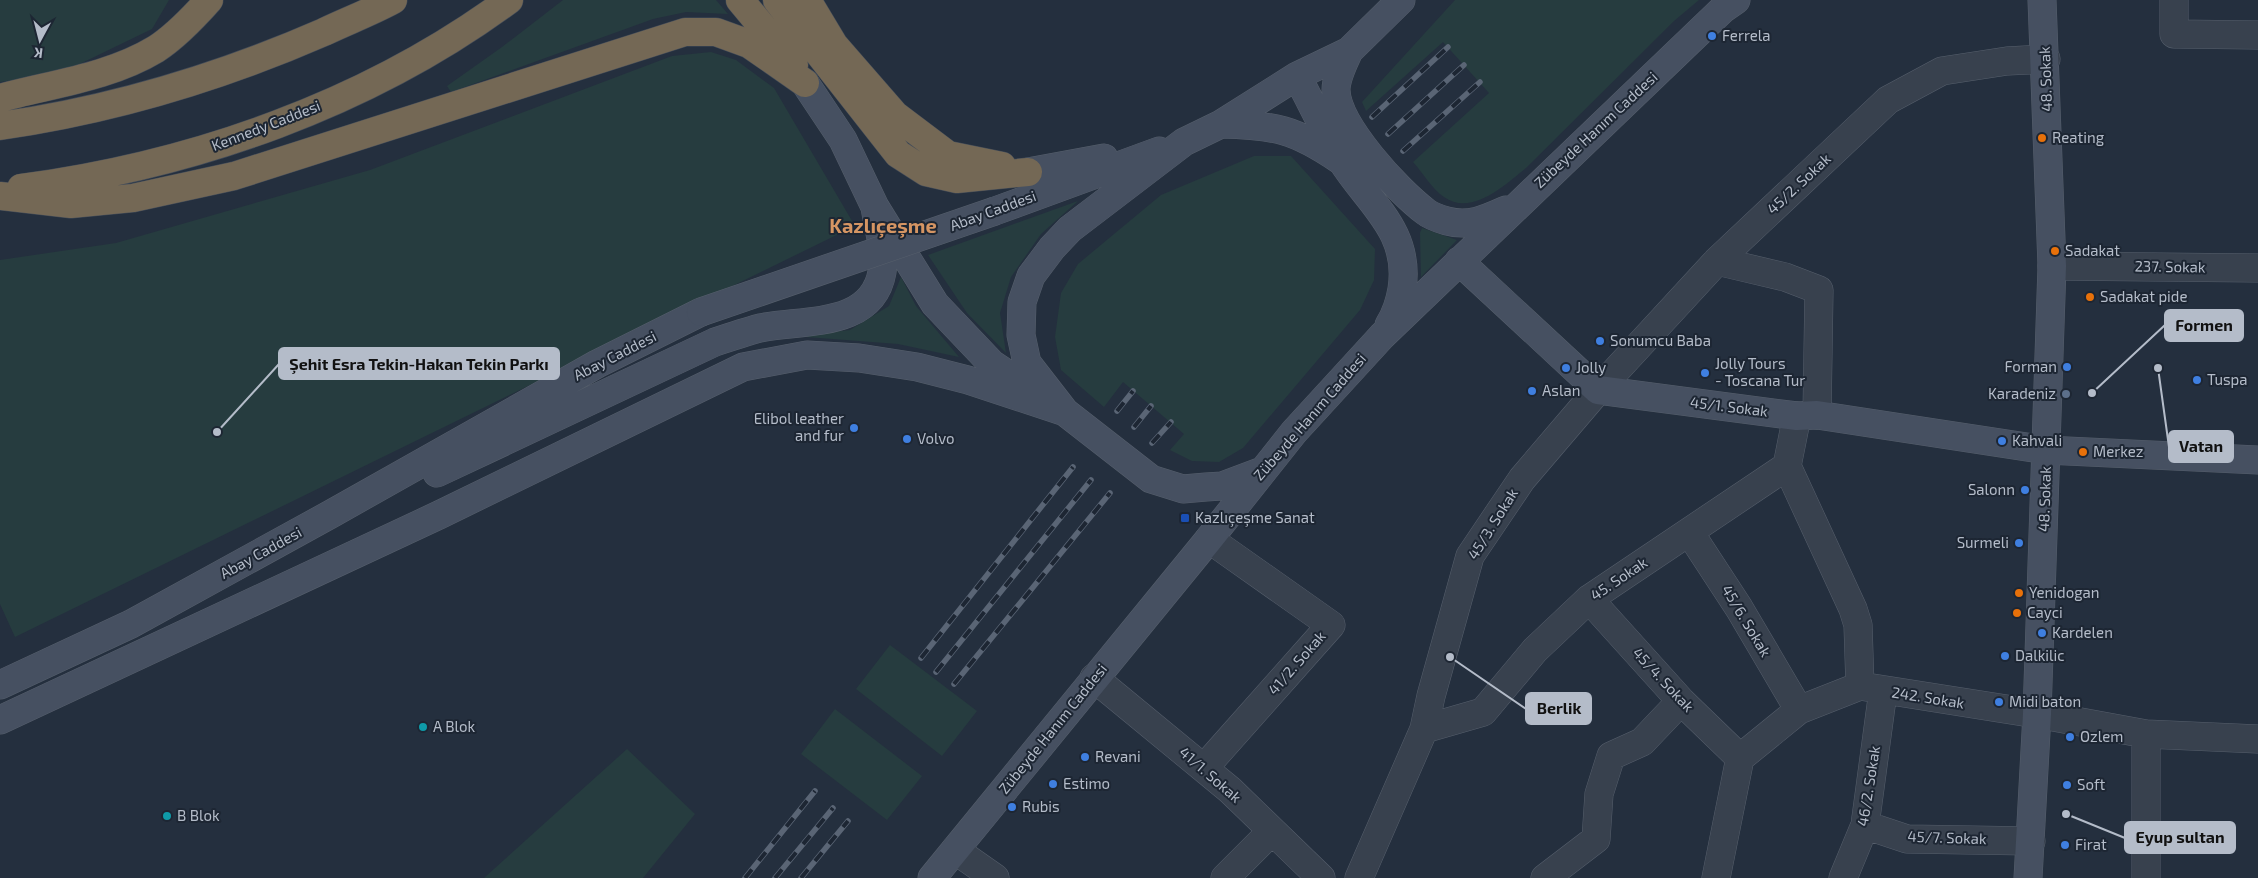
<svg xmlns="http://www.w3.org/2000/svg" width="2258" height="878" viewBox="0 0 2258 878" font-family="'Exo 2',sans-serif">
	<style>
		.green { fill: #263c3f }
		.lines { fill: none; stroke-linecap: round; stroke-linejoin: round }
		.street-casing { stroke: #565f6c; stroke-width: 29 }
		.secondary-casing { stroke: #565f6c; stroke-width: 29 }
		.highway-casing { stroke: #434c59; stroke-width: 29 }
		.street { stroke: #38414e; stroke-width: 28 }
		.secondary { stroke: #465061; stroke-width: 28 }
		.highway { stroke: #746855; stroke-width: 28 }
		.rail-casing { stroke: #5a6575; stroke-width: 5.5 }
		.rail { stroke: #1d2633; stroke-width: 4; stroke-dasharray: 11; stroke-linecap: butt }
		.secondary-bridge-casing { stroke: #565f6c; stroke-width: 29; stroke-linecap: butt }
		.secondary-bridge { stroke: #465061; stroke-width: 28 }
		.shop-dot { fill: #3f7fe0; stroke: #1d2633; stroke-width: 2 }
		.food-dot { fill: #e8710a; stroke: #1d2633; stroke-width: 2 }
		.service-dot { fill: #5c6f8a; stroke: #1d2633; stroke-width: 2 }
		.transit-dot { fill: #1a4fb4; stroke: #1d2633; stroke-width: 2 }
		.culture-dot { fill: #0f9aa8; stroke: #1d2633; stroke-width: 2 }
		.labels { text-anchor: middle; stroke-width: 4; stroke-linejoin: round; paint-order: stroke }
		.poi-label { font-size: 15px; fill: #b4bcc9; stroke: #1d2633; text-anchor: start }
		.street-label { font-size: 15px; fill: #b4bcc9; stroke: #1d2633 }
		.district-label { font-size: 20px; font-weight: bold; fill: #d59563; stroke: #1d2633 }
		.leader { fill: none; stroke: #b4bcc9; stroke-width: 2 }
		.callout-dot { fill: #b4bcc9; stroke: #1d2633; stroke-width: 2 }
		.callout { fill: #b4bcc9; stroke: #b4bcc9; stroke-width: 2 }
		.callout-label { font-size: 16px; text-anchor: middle; font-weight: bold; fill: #111 }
	</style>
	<rect width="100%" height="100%" fill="#242f3e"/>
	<!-- green -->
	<path class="green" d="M0 0H169L152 29 61 73 0 82Z
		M563 0H716L728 14 686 12 653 19 451 92 447 86 502 47Z
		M1455 0H1699L1674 21 1526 168C1506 184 1472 217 1444 197 1432 189 1423 173 1413 162L1489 93 1443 42 1366 111 1362 102Z
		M711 52 736 60 774 88 855 226 15 637 0 604V260L116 243 370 170 672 56Z
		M1254 156H1291L1375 249 1374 280 1360 310 1243 448 1219 462 1192 461 1170 450 1184 434 1123 382 1104 407 1061 370 1055 337 1061 293 1078 264 1161 195Z
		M1078 201 1041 234 1011 277 1000 313 1006 353 967 313 928 255Z
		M1422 228 1457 240 1421 277 1420 233Z
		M901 277 916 306 959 357 898 344 793 336 850 330 889 306Z
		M890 645 977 711 942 756 856 689Z
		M835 709 922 776 887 820 801 754Z
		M627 749 695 814 643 878H484Z"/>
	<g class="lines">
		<!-- street casing -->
		<g class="street-casing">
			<path id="street" d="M2174 0V34L2258 35
				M1717 261 1785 277 1819 290 1817 415
				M2052 266 2258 268
				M1787 466 1853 609 1858 625 1860 686
				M1690 533 1739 608 1799 710
				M1589 599 1681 701 1740 758
				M1094 678 1230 790 1321 878
				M1424 729 1483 712 1535 650 1589 599 1787 466 1797 416
				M1204 768 1331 625 1209 539
				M1865 825 1907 839 2031 841
				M955 850 995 878
				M1225 878 1272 831
				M1359 878 1424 729 1431 696 1470 556 1522 479 1598 390 1717 261 1888 100 1942 71 2007 61 2046 59
				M1545 878 1596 839 1599 794 1611 756 1642 742 1681 701
				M1716 878 1740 758 1799 710 1860 686 2037 714 2146 734 2258 739
				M1843 878 1865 825 1883 691
				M2146 878V734"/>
		</g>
		<!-- secondary casing -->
		<g class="secondary-casing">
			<path id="secondary" d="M1349 51C1344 62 1336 77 1336 90 1337 126 1398 191 1426 212 1431 216 1440 219 1447 221 1469 227 1486 219 1506 210
				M1297 76C1312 104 1326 134 1342 161 1369 204 1411 231 1402 289 1400 301 1396 314 1389 325
				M805 83 843 140 875 207 935 304 992 364 1035 392
				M1221 124C1274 125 1295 129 1340 160
				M1028 172 1104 158
				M995 211 1159 151
				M1459 261 1598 390 1797 416 1817 415 2046 450 2258 460
				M1262 471 1222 486 1206 487 1183 489 1151 479 1065 412 1027 363 1021 335 1022 302 1031 276 1052 248 1070 229 1184 142 1221 124 1297 76 1349 51 1401 0
				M437 473 715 342C730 337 745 332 760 328 802 319 872 329 882 272 886 251 878 227 875 207
				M0 685 131 624 331 514 597 364 701 312
				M0 720 439 515 743 367 807 355 859 358 917 367 968 380 1065 412
				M932 878 1209 539 1294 432 1382 336 1723 9 1736 0
				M2028 878 2037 714 2052 266 2042 0"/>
		</g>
		<!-- highway casing -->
		<g class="highway-casing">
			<path id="highway" d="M740 0 794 65
				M777 0 898 154 926 172 957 179 1028 172
				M807 0 834 45 895 115 948 155 1002 166
				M0 98C52 84 110 77 156 49 176 36 193 18 209 0
				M0 126C111 110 221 77 324 32 347 21 371 12 393 0
				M21 188C194 165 368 104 509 0
				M0 196 71 204 133 198 234 176 685 32H716L749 44 805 83"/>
		</g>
		<!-- street -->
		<use href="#street" class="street"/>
		<!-- secondary -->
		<use href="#secondary" class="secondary"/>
		<!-- highway -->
		<use href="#highway" class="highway"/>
		<!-- rail casing -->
		<g class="rail-casing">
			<path id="rail" d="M1372 117 1448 47
				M1388 134 1464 65
				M1403 151 1480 82
				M1117 411 1133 391
				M1134 427 1151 406
				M1152 443 1171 422
				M921 658 1073 467
				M936 672 1091 480
				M954 684 1110 493
				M745 878 815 791
				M775 878 833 808
				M801 878 848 821"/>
		</g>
		<!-- rail -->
		<use href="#rail" class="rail"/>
		<!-- secondary-bridge casing -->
		<g class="secondary-bridge-casing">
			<path id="secondary-bridge" d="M701 312 995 211"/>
		</g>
		<!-- secondary-bridge -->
		<use href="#secondary-bridge" class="secondary-bridge"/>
	</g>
	<!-- markers -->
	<g class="shop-dot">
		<circle cx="1712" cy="36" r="5"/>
		<circle cx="1600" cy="341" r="5"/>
		<circle cx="2067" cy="367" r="5"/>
		<circle cx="1566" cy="368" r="5"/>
		<circle cx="1705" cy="373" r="5"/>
		<circle cx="2197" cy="380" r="5"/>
		<circle cx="1532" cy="391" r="5"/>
		<circle cx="854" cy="428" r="5"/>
		<circle cx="907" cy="439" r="5"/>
		<circle cx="2002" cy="441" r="5"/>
		<circle cx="2025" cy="490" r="5"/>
		<circle cx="2019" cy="543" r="5"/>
		<circle cx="2042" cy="633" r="5"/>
		<circle cx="2005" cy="656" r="5"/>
		<circle cx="1999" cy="702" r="5"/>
		<circle cx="2070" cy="737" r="5"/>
		<circle cx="1085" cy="757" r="5"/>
		<circle cx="1053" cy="784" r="5"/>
		<circle cx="2067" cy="785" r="5"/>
		<circle cx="1012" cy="807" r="5"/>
		<circle cx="2065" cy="845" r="5"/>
	</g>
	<g class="food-dot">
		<circle cx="2042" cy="138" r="5"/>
		<circle cx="2055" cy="251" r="5"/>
		<circle cx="2090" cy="297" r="5"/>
		<circle cx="2083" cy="452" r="5"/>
		<circle cx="2019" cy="593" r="5"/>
		<circle cx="2017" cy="613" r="5"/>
	</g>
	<circle class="service-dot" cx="2066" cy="394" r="5"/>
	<rect class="transit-dot" x="1180" y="513" width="10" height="10" rx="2.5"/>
	<g class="culture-dot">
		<circle cx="423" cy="727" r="5"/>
		<circle cx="167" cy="816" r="5"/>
	</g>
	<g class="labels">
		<!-- poi labels -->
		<g class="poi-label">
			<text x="1722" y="41">Ferrela</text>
			<text x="2052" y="143">Reating</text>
			<text x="2065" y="256">Sadakat</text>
			<text x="2100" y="302">Sadakat pide</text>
			<text x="1610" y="346">Sonumcu Baba</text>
			<text x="1715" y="369">Jolly Tours<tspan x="1715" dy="17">- Toscana Tur</tspan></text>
			<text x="2057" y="372" text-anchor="end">Forman</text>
			<text x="1576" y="373">Jolly</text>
			<text x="2207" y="385">Tuspa</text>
			<text x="1542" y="396">Aslan</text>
			<text x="2056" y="399" text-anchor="end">Karadeniz</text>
			<text x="844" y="424" text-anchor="end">Elibol leather<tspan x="844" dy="17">and fur</tspan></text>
			<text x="917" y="444">Volvo</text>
			<text x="2012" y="446">Kahvali</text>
			<text x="2093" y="457">Merkez</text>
			<text x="2015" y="495" text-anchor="end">Salonn</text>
			<text x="1195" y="523">Kazlıçeşme Sanat</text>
			<text x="2009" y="548" text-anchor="end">Surmeli</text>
			<text x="2029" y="598">Yenidogan</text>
			<text x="2027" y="618">Cayci</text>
			<text x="2052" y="638">Kardelen</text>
			<text x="2015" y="661">Dalkilic</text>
			<text x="2009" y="707">Midi baton</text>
			<text x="433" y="732">A Blok</text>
			<text x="2080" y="742">Ozlem</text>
			<text x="1095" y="762">Revani</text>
			<text x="1063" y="789">Estimo</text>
			<text x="2077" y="790">Soft</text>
			<text x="1022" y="812">Rubis</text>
			<text x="177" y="821">B Blok</text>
			<text x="2075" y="850">Firat</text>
		</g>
		<!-- street labels -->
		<g class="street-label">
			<text transform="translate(2046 79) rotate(-92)" y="5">48. Sokak</text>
			<text transform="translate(266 126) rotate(-21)" y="5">Kennedy Caddesi</text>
			<text transform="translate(1596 130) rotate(-43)" y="5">Zübeyde Hanım Caddesi</text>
			<text transform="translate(1799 184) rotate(-43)" y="5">45/2. Sokak</text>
			<text transform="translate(993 211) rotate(-20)" y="5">Abay Caddesi</text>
			<text transform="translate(2170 267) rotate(1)" y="5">237. Sokak</text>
			<text transform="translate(615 356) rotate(-27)" y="5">Abay Caddesi</text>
			<text transform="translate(1729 407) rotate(7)" y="5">45/1. Sokak</text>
			<text transform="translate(1310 417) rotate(-49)" y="5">Zübeyde Hanım Caddesi</text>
			<text transform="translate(2045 499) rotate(-88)" y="5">48. Sokak</text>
			<text transform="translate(1493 524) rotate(-58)" y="5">45/3. Sokak</text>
			<text transform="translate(261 553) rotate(-29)" y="5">Abay Caddesi</text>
			<text transform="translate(1619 579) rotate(-34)" y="5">45. Sokak</text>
			<text transform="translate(1746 621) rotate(59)" y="5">45/6. Sokak</text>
			<text transform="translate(1297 663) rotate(-49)" y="5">41/2. Sokak</text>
			<text transform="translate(1663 680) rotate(47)" y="5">45/4. Sokak</text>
			<text transform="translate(1928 698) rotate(9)" y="5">242. Sokak</text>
			<text transform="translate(1053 729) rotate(-51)" y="5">Zübeyde Hanım Caddesi</text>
			<text transform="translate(1210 775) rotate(41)" y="5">41/1. Sokak</text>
			<text transform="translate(1869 786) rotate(-81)" y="5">46/2. Sokak</text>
			<text transform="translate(1947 838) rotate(2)" y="5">45/7. Sokak</text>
		</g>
		<!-- district labels -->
		<g class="district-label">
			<text x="883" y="233">Kazlıçeşme</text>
		</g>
	</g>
	<!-- callouts -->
	<path class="leader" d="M2092 393L2165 325M217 432L279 364M2158 368L2169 447M1450 657L1526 709M2066 814L2125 838"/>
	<g class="callout-dot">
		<circle cx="2092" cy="393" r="5"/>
		<circle cx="217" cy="432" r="5"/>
		<circle cx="2158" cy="368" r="5"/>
		<circle cx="1450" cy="657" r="5"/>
		<circle cx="2066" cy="814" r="5"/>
	</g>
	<g class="callout">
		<rect x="2165" y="310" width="78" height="31" rx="5"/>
		<rect x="279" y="348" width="280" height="31" rx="5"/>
		<rect x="2169" y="431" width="64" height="31" rx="5"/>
		<rect x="1526" y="693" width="65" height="31" rx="5"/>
		<rect x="2125" y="822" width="110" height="31" rx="5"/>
	</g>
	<g class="callout-label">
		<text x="2204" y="331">Formen</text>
		<text x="419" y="370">Şehit Esra Tekin-Hakan Tekin Parkı</text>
		<text x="2201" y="452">Vatan</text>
		<text x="1559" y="714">Berlik</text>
		<text x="2180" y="843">Eyup sultan</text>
	</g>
	<!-- north arrow -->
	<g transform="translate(40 40) rotate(187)" stroke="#1d2633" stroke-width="4" paint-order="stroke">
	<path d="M0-4L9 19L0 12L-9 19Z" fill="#b4bcc9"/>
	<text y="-8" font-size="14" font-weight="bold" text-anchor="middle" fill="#b4bcc9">K</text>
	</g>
</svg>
